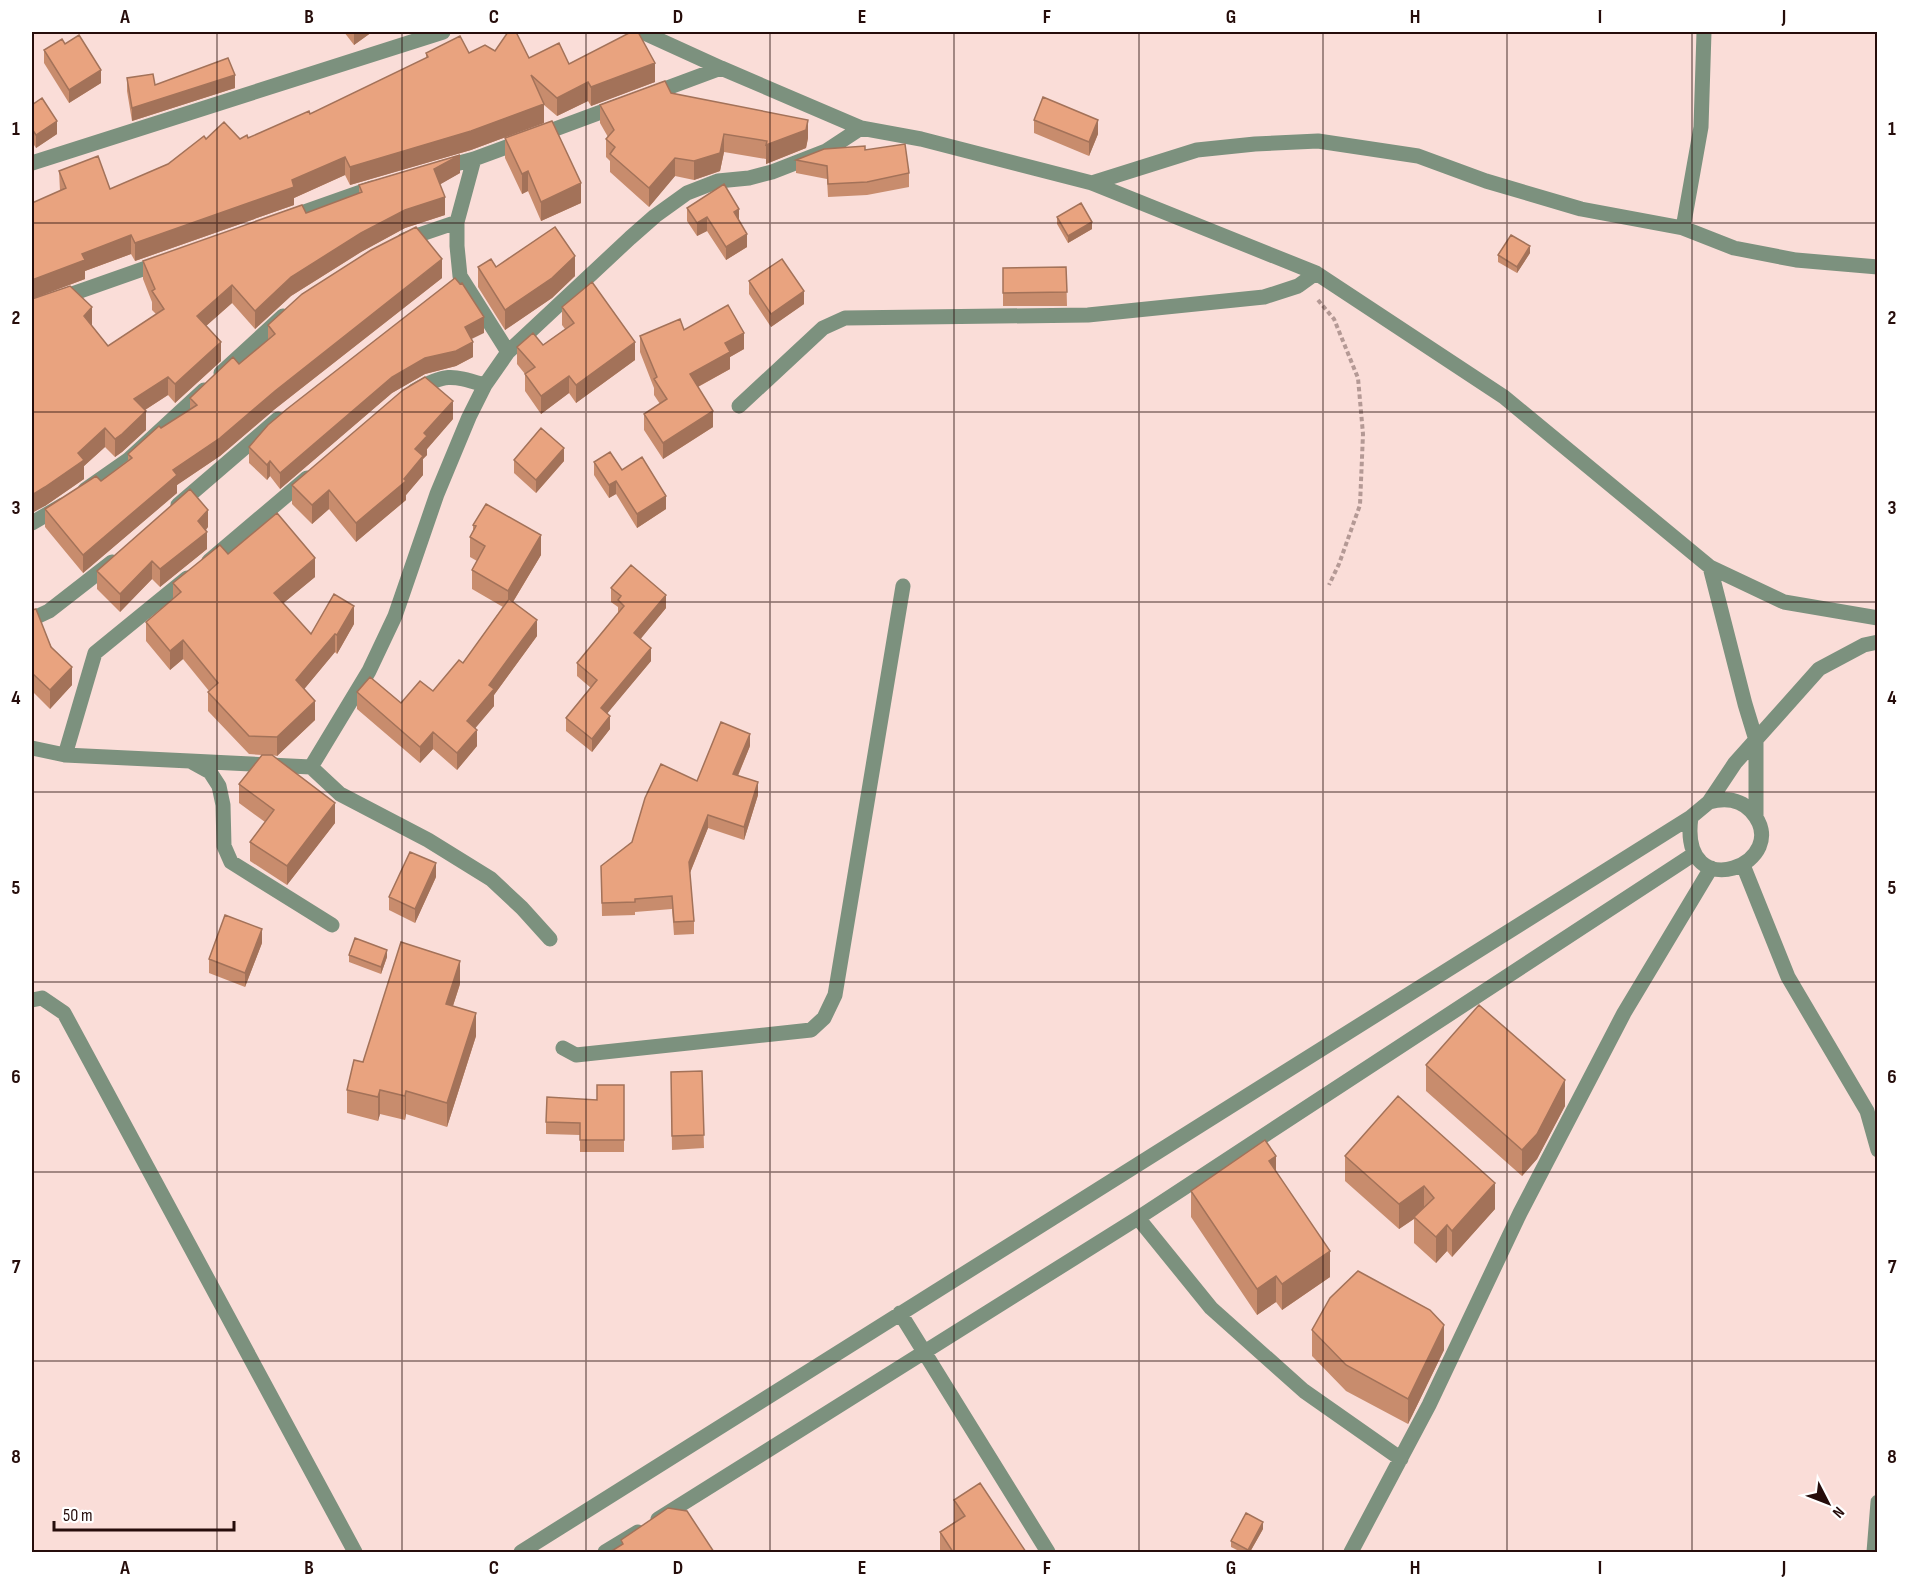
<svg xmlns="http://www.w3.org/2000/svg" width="1909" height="1584" viewBox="0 0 1909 1584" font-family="'Sofia Sans Condensed',sans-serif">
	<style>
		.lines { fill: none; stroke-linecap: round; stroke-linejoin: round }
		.path { stroke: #b49995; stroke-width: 4; stroke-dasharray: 4.5 3; stroke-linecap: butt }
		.minor { stroke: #7c917e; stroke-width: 15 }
		.wall { fill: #c88c6d }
		.shaded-wall { fill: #a37259 }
		.building { fill: #e9a37f; stroke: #a37259; stroke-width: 1.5 }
		.grid { fill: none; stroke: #260d0b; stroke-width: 1.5; stroke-opacity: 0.55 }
		.neatline { fill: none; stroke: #260d0b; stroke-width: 2 }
		.grid-label { font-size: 20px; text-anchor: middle; font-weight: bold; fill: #260d0b }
	</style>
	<rect width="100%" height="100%" fill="#faddd8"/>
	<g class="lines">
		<!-- path -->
		<path class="path" d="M1318 300 1334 319 1358 378 1363 434 1360 505 1339 564 1329 585"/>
		<!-- minor -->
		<path class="minor" d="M642 32 721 68 861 128 921 139 1092 183 1316 273 1504 397 1710 567 1784 602 1878 618
			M651 94 721 68
			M32 163 443 32
			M441 168 474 159 620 105
			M1092 183 1197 150 1255 144 1318 141 1418 156 1486 181 1581 209 1683 228 1734 248 1796 260 1878 267
			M287 218 372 188
			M1683 228 1701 127 1704 32
			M404 240 457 222 474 159
			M32 308 160 263
			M508 352 630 238 655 216 687 193 718 181 749 178 772 172 826 151 861 128
			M221 373 283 316
			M414 391C446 373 451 375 485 385
			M739 406 823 328 845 318 1088 315 1264 297 1298 286 1316 273
			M85 490 128 460 204 390
			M178 505 278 419
			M32 523 63 505
			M209 561 307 478
			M1710 567 1745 704 1756 740V817
			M32 619 49 611 112 562
			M32 748 65 755 190 761 210 772 219 786 223 805 224 846 231 862 332 925
			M65 755 95 653 187 578
			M190 761 311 767 369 671 395 616 437 494 469 417 485 385 508 352 460 276 457 246V222
			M311 767 340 794 428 840 491 879 522 908 550 939
			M1709 802C1724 798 1739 798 1751 811 1797 862 1678 910 1691 817L1709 802 1735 763 1819 669 1864 645 1878 642
			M1743 865 1788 977 1867 1111 1878 1150
			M32 1000 42 998 64 1013 355 1552
			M563 1048 576 1055 811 1030 824 1018 835 995 903 586
			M1138 1218 1211 1308 1304 1391 1401 1459
			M900 1313 1048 1552
			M658 1519 1138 1218 1694 854
			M521 1552 1691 817
			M605 1552 638 1532
			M1351 1552 1429 1405 1520 1213 1624 1013 1711 868
			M1874 1552 1878 1502"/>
	</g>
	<!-- wall -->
	<path class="wall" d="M344 32H372L354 45Z
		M65 44 101 83 69 103 44 63V50Z
		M495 51 569 64 655 82 591 106 588 101 557 116 544 105V123L471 150 350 185 345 175 294 198V205L135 261 131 254 85 271V279L32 299 60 191 59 171 110 189 168 164 206 139H240L248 138 310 114 426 58V53H469Z
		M127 78 155 85 235 88 132 121 127 91Z
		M671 93 808 138 806 148 766 164V159L724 152 720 171 694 180 675 176 649 207 610 172V161L606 157V139L608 137 600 123V105Z
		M32 105 57 134 36 148 32 142Z
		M1034 120 1098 134 1089 156 1034 133Z
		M505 138 581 203 541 221 528 191 522 194 505 158Z
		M865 150 909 173V187L867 195 828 197 827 179 796 173V160Z
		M460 173 440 184 445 215 405 228 361 252 291 296 255 329 232 303 206 326 221 361 175 403 168 395 145 410 146 430 122 452 115 457 105 447 84 466V479L45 506 92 326 108 346 156 314 152 310V302L143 279V261L306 213 359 193V185Z
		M687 208 739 221 747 247 726 260 707 231 697 236 687 221Z
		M1057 217 1092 229 1068 243 1057 224Z
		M1530 253 1517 273 1498 262V255Z
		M478 267H496L575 276 552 298 505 330 478 287Z
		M1066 267 1067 306H1003V268Z
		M442 278 275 409 220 456 177 485V493L83 573 45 527V509L101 481 128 460V454L161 428 190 410V398L239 364 268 340V325Z
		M749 281 804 304 771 327 749 294Z
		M562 307 635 360 576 403 569 393 541 414 525 391V374L517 364V347L543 345 565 329 562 325Z
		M684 330 744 349 730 357V369L698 387 713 427 663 459 644 430V414L660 404 654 395V388L640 352V336Z
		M484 333 471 339 473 357 456 366 425 374 392 393 280 489 270 476 267 480 249 463V447Z
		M453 419 427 449V455L423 459V475L406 495V500L356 542 329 509 312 524 292 504V485Z
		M514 460 564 461 536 493 514 473Z
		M594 462 622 470 666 509 637 528 616 494 609 498 594 475Z
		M473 525 541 555 513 602 537 636 494 695V706L475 728 477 746 457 770 433 749 420 763 357 709V692L401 703 433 691 463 663 503 607 472 589V570L477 561 470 557V537L473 530Z
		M208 527 206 530 207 549 160 587 152 579 120 612 97 589V571Z
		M228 554 315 577 283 603 311 634 354 624 337 654 335 652 304 689 315 720 277 756 272 755 335 823 287 885 250 861V842L265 822 239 803V784L262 755 249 754 208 711V692L209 691 183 659 170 670 146 641V622L173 599V583Z
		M611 588 666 608 640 639 651 661 607 713 610 729 592 752 566 731V718L591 688 577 676V663L618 613V607L611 602Z
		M32 610 72 685 50 709 32 691Z
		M750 746 738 776 758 795 744 840 708 828 690 873 694 921V934L674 935 672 909 635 912V915L602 916 601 866 632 842 697 781Z
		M436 877 415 923 389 910V897Z
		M262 943 245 987 209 973V959Z
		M349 955 387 957 381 974 349 962Z
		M460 984 453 1006 476 1036 447 1127 406 1114 405 1120 380 1114 378 1121 347 1113V1090L363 1062Z
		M1426 1065 1565 1106 1537 1159 1522 1176 1426 1091Z
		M702 1071 704 1148 672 1150 671 1085Z
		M624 1085V1152H580V1135L546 1134V1122L597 1100Z
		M1345 1156 1495 1209 1452 1257 1447 1251 1436 1263 1414 1243V1219L1399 1229 1345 1181Z
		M1276 1172 1330 1277 1282 1310 1276 1302 1257 1315 1191 1217V1191Z
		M1312 1330 1444 1350 1408 1424 1346 1391 1312 1356Z
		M954 1500 1026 1552H940V1532L954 1522Z
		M1263 1529 1250 1552H1241L1231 1547V1541Z"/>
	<!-- shaded-wall -->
	<path class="shaded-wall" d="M354 32H372L354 45Z
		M655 63V82L591 106V87Z
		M101 70V83L69 103V90Z
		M235 75V88L132 121V108Z
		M588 82V101L557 116V98Z
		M544 104V123L471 150 350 185V167Z
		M808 120V138L806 148 766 164V145Z
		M1098 120V134L1089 156V142Z
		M57 121V134L36 148V135Z
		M724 134V152L720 171 694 180V161Z
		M460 155V173L434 188V169Z
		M345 157V175L294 198V205L135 261V243L292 180Z
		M675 158V176L649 207V188Z
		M528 171V191L522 194V174Z
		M581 183V203L541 221V202Z
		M445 197V215L405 228 361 252 291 296 255 329V311L291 277 361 233 405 210Z
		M739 209V222L734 212Z
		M707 217V231L697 236V223Z
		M1092 222V229L1068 243V236Z
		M747 234V247L726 260V247Z
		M131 235V254L85 271V279L32 299V280L82 254Z
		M1530 246V253L1517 273V267Z
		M575 256V276L552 298 505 330V310Z
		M442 259V278L275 409 220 456 177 485V493L83 573V555L173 470 275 391Z
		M232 285V303L197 334V316Z
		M804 291V304L771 327V314Z
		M92 307V326L84 316Z
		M484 317V333L465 342V327Z
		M744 333V349L730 357V369L690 391V374L725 343Z
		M221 342V361L175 403V384Z
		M473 342V357L456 366 425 374 392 393 280 489V473L392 377 425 358Z
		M635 342V360L576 403V385Z
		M569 376V393L541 414V396Z
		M168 377V395L134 417V399Z
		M453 401V419L427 449V455L423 459V475L406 495V500L356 542V523L404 479 415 449 424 433Z
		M146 411V430L122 452 115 457V439Z
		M713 411V427L663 459V443Z
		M105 428V447L84 466V479L45 506 32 513V495Z
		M564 448V461L536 493V480Z
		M270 461V476L267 480V465Z
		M616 481V494L609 498V485Z
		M329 490V509L312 524V505Z
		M666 496V509L637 528V514Z
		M208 510V527L198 539 207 532V549L160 587V569L198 521Z
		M541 535V555L508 610V591Z
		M315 558V577L274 611V593Z
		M152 561V579L120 612V594Z
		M666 595V608L634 647V633Z
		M354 606V624L337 654V635Z
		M537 620V636L494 695V706L467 738V721L489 685Z
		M335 634V652L296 699V680Z
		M183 640V659L170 670V651Z
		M651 648V661L601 721V708Z
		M72 667V685L50 709V690Z
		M315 701V720L277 756V737Z
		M610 716V729L592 752V739Z
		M477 730V746L457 770V753Z
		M433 732V749L420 763V747Z
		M750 734V746L733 787V774Z
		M758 782V795L744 840V827Z
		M335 803V823L287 885V866Z
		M708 815V828L689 875V862Z
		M436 863V877L415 923V909Z
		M262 929V943L245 987V973Z
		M387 950V957L381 974V967Z
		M460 961V984L446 1027V1004Z
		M476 1013V1036L447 1127V1103Z
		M1565 1080V1106L1537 1159 1522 1176V1150Z
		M380 1090V1114L378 1121V1097Z
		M406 1091V1114L405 1120V1096Z
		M1276 1156V1182L1269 1161Z
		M1495 1183V1209L1452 1257V1231Z
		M1424 1186V1212L1399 1229V1204Z
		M1447 1225V1251L1436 1263V1237Z
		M1330 1251V1277L1282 1310V1284Z
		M1276 1276V1302L1257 1315V1289Z
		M1444 1325V1350L1408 1424V1399Z
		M1263 1522V1529L1250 1552H1248V1550Z"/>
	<!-- building -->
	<path class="building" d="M508 32H516L529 58 559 43 569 64 631 32H638L655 63 591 87 588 82 557 98 531 75 544 104 471 131 350 167 345 157 292 180 294 187 135 243 131 235 82 254 85 260 32 280V203L66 188 59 171 98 156 110 189 168 164 204 136 206 139 224 122 240 139 247 135 248 138 309 111 310 114 428 57 426 53 460 36 469 53 485 45 495 51Z
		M79 35 101 70 69 90 44 50 62 39 65 44Z
		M228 58 235 75 132 108 127 78 153 74 155 85Z
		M665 81 671 93 808 120 806 130 766 145 767 141 724 134 720 153 694 161 675 158 649 188 610 154 615 147 606 139 614 130 600 105Z
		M1043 97 1098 120 1089 142 1034 120Z
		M42 98 57 121 36 135 32 129V105Z
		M552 121 581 183 541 202 528 171 522 174 505 138Z
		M905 144 909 173 867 182 828 184 827 166 796 160 824 149 865 146V150Z
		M460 155 434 169 445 197 405 210 361 233 291 277 255 311 232 285 197 316 221 342 175 384 168 377 134 399 146 411 122 434 115 439 105 428 78 453 84 460 45 487 32 495V299L70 286 92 307 84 316 108 346 164 309 152 291 155 289 143 261 302 205 306 213 362 192 359 185Z
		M724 184 739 209 734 212 747 234 726 247 707 217 697 223 687 208Z
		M1081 203 1092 222 1068 236 1057 217Z
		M416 227 442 259 275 391 220 438 173 470 177 475 83 555 45 509 96 476 101 481 132 458 128 454 159 426 161 428 197 405 190 398 233 357 239 364 275 334 268 325 302 294 371 250Z
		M555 227 575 256 552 278 505 310 478 267 491 259 496 267Z
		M1511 235 1530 246 1517 267 1498 255Z
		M782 259 804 291 771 314 749 281Z
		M1066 267 1067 292 1003 293V268Z
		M455 278 460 284 462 283 484 317 465 327 473 342 456 351 425 358 392 377 280 473 270 461 267 465 249 447 268 425 287 409Z
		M592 282 635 342 576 385 569 376 541 396 525 374 535 367 517 347 533 333 543 345 574 323 562 307Z
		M728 305 744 333 725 343 730 352 690 374 713 411 663 443 644 414 667 399 654 379 657 377 640 336 680 319 684 330Z
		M425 377 453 401 424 433 427 436 415 449 423 456 404 479 406 481 356 523 329 490 312 505 292 485 403 390Z
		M541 428 564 448 536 480 514 460Z
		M610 452 622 470 642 457 666 496 637 514 616 481 609 485 594 462Z
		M190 489 208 510 198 521 207 532 160 569 152 561 120 594 97 571Z
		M486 504 541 535 508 591 472 570 485 546 470 537 476 526 473 525Z
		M277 513 315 558 274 593 311 634 334 594 354 606 337 635 335 634 296 680 315 701 277 737 249 736 208 692 218 683 183 640 170 651 146 622 181 592 173 583 220 545 228 554Z
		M631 565 666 595 634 633 651 648 601 708 610 716 592 739 566 718 597 680 577 663 624 606 618 600 621 596 611 588Z
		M509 599 537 620 489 685 494 689 467 721 477 730 457 753 433 732 420 747 357 692 370 677 401 703 420 681 433 691 459 660 463 663Z
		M36 609 51 647 72 667 50 690 32 673V610Z
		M721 722 750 734 733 774 758 782 744 827 708 815 689 862 694 921 674 922 672 896 635 899V902L602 903 601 866 632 842 645 798 661 764 697 781Z
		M262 755H272L335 803 287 866 250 842 274 810 239 784Z
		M410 852 436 863 415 909 389 897Z
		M225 915 262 929 245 973 209 959Z
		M355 938 387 950 381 967 349 955Z
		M401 942 460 961 446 1004 476 1013 447 1103 406 1091 405 1096 380 1090 378 1097 347 1090 354 1060 363 1062Z
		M1479 1005 1565 1080 1537 1134 1522 1150 1426 1065Z
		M702 1071 704 1135 672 1136 671 1072Z
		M597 1085H624V1140H580V1123L546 1122 547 1097 597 1100Z
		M1398 1096 1495 1183 1452 1231 1447 1225 1436 1237 1414 1217 1434 1198 1424 1186 1399 1204 1345 1156Z
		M1265 1140 1276 1156 1269 1161 1330 1251 1282 1284 1276 1276 1257 1289 1191 1191Z
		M1358 1271 1430 1310 1444 1325 1408 1399 1346 1365 1312 1330 1330 1298Z
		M980 1483 1026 1552H953L940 1532 965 1516 954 1500Z
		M668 1508 687 1511 714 1552H610L623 1544 621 1540Z
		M1246 1513 1263 1522 1248 1550 1231 1541Z"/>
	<!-- grid -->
	<path class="grid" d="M217 32V1552M402 32V1552M586 32V1552M770 32V1552M954 32V1552M1139 32V1552M1323 32V1552M1507 32V1552M1692 32V1552M32 223H1878M32 412H1878M32 602H1878M32 792H1878M32 982H1878M32 1172H1878M32 1361H1878"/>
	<!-- border -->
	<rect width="1909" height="1584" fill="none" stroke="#ffffff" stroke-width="66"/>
	<!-- north arrow -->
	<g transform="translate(1828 1503) rotate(132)" stroke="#ffffff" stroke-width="4.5" paint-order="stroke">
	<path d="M0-4.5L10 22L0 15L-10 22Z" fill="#260d0b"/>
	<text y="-9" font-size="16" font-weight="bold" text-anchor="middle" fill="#260d0b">N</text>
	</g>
	<!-- scale -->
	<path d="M54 1521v9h180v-9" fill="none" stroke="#260d0b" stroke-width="3"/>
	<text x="63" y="1521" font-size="18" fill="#260d0b" stroke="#ffffff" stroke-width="4.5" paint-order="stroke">50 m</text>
	<rect x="33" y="33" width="1843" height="1518" class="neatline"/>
	<g class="grid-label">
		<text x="125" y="23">A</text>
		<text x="309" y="23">B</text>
		<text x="494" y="23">C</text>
		<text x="678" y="23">D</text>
		<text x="862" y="23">E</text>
		<text x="1047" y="23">F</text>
		<text x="1231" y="23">G</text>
		<text x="1415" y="23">H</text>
		<text x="1600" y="23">I</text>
		<text x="1784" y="23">J</text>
		<text x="16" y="135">1</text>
		<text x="1892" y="135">1</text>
		<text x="16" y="324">2</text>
		<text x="1892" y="324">2</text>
		<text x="16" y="514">3</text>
		<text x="1892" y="514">3</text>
		<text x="16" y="704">4</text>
		<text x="1892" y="704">4</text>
		<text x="16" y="894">5</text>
		<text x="1892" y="894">5</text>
		<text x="16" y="1083">6</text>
		<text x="1892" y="1083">6</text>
		<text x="16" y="1273">7</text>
		<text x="1892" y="1273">7</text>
		<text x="16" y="1463">8</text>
		<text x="1892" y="1463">8</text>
		<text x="125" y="1574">A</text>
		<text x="309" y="1574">B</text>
		<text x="494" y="1574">C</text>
		<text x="678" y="1574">D</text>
		<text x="862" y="1574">E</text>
		<text x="1047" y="1574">F</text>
		<text x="1231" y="1574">G</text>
		<text x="1415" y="1574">H</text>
		<text x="1600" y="1574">I</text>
		<text x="1784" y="1574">J</text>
	</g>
</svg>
